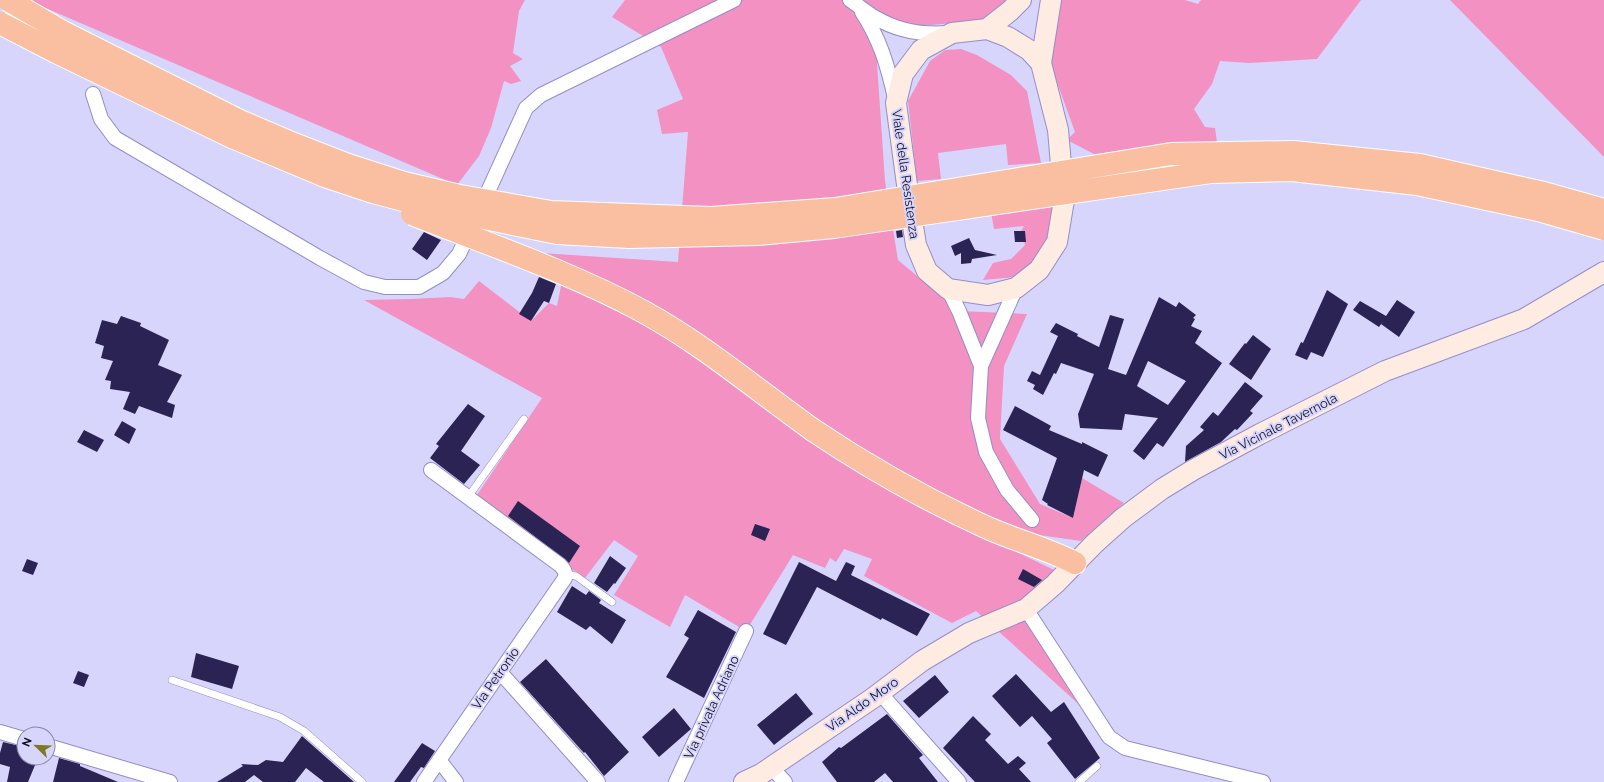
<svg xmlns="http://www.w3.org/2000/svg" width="1604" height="782" viewBox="0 0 1604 782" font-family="Raleway,sans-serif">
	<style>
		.green { fill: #f391c3 }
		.building { fill: #2c2355; fill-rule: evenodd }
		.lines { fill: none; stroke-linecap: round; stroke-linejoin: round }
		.lane-casing { stroke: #938dc9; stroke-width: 8 }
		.street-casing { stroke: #938dc9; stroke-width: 16 }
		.secondary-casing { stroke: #938dc9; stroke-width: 22 }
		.highway-casing { stroke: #fff; stroke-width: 24 }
		.lane { stroke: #fff; stroke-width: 7 }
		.street { stroke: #fff; stroke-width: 14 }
		.secondary { stroke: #feece2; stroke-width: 20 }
		.highway { stroke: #fabfa0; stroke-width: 22 }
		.highway-bridge-casing { stroke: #fff; stroke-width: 24; stroke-linecap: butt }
		.highway-bridge { stroke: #fabfa0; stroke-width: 22 }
		.labels { text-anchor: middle; stroke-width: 4; stroke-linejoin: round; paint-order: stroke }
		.street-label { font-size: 13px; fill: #100d23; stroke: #d7d5fb }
	</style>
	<rect width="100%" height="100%" fill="#d7d5fb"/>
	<!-- green -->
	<path class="green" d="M27 0H525L519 11 513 53 523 59 510 66 521 81 511 84 504 81 491 128 479 156 457 185Z
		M625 0H853L875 34 885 181 898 260 959 311 1027 314 1004 366 1000 439 1040 504 1073 518 1082 478 1124 503 1081 541 1011 531 1007 547 1056 571 1027 600 1084 709 976 611 952 623 864 576 872 559 844 549 836 562 830 558 825 568 793 555 746 631 685 595 670 627 614 595 638 556 614 540 585 578 473 501 542 398 364 300 411 299 450 297 464 299 479 281 531 321 549 303 557 306 561 286 526 252 678 262 688 132 662 134 657 110 683 99 661 47 612 17Z
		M863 0H1011L986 20 920 26 892 20Z
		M1056 0H1185L1198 4 1201 0H1361L1317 59 1249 63 1220 61 1212 84 1194 109 1205 127 1215 128 1217 142 1094 154 1067 140 1075 132 1050 63Z
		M1450 0H1604V157Z
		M961 49 977 55 1011 75 1027 91 1041 163 1008 165 1006 144 938 153 941 179 917 181 908 101 930 61 945 50Z
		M1057 201 1054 229 1040 258 1016 277 983 280 993 263 1011 259 1025 245 1021 231 1024 226 994 229 991 212Z"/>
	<!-- building -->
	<path class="building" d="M902 230 903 237 897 238 896 231Z
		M1014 231H1025L1026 242H1015Z
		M424 232 441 240 427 260 412 249Z
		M969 238 975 250 997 255 972 259 971 263 961 264V253L955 256 951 246Z
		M539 277 556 284 549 303 544 301 531 321 519 314 532 293Z
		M1327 290 1348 304 1323 357 1311 352 1307 360 1295 355 1301 342 1303 343Z
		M1159 297 1176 307 1179 302 1196 315 1193 318 1195 319 1191 326 1202 331 1195 343 1222 363 1163 447 1157 443 1144 460 1133 451 1158 418 1125 414 1122 430 1080 428 1078 414 1094 374 1061 363 1056 374 1054 373 1043 395 1033 389 1035 385 1027 381 1032 371 1040 375 1058 336 1050 332 1056 323 1078 334 1077 336 1099 347 1110 315 1124 319 1108 369 1126 375ZM1148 361 1186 381 1168 405 1137 386Z
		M1397 300 1415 312 1399 337 1381 324 1384 320 1379 327 1353 310 1360 301 1386 316Z
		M121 316 141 323 140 326 169 340 158 365 182 375 167 402 175 405 172 418 139 406 135 414 123 409 130 392 110 389 111 381 105 380 113 361 101 358 104 346 95 343 102 320 117 324Z
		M1253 335 1271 349 1251 380 1229 364 1245 343 1246 344Z
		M1245 382 1263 396 1250 411 1253 413 1237 430 1235 429 1221 442 1185 462 1186 446 1204 430 1200 427 1213 412 1218 416Z
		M468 404 485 416 461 451 480 465 464 484 430 458 439 446 436 444Z
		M1015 406 1053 427 1051 426 1049 430 1082 444V442L1108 455 1098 477 1084 470 1073 518 1047 505 1048 504 1042 500 1057 458 1003 430Z
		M122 421 136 429 129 444 114 435Z
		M84 430 104 440 97 452 77 442Z
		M518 501 580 546 569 563 508 516Z
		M755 524 770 529 765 541 751 535Z
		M610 556 626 568 615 584 614 583 607 592 594 583Z
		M27 559 38 563 33 575 22 571Z
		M799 562 836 581 846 562 855 566 851 575 930 614 917 636 882 618 881 620 817 587 786 645 763 634Z
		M1023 569 1042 580 1034 587 1018 579Z
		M572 586 586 595 589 591 601 600 599 603 626 620 612 644 590 626 586 630 557 612Z
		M698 610 736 632 704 698 666 677 689 638 684 635Z
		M196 653 239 666 232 689 191 677Z
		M546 659 629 752 604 776 585 752 584 753 520 682Z
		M78 671 89 675 84 687 73 683Z
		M1016 674 1051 712 1064 702 1100 758 1075 779 1047 743 1052 739 1032 716 1020 727 992 696Z
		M935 675 949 692 919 718 903 701Z
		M796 693 813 714 774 745 757 725Z
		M674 708 691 729 659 757 642 737Z
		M887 714 923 755 919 758 938 782H893L885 773 874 782H837L822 762 839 747 841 748Z
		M973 716 991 734 985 740 1008 764 1018 756 1026 763 1019 769 1031 782H975L943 748Z
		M302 736 354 782H324L306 768 295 782H263L254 775 245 782H217L243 766 241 764 258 765 266 760 283 762Z
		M3 742 24 747V758H38L28 782H7L10 767 0 764V753Z
		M422 743 435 751 424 768 421 767 410 782H394Z
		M59 758 80 764V766L118 782H53Z"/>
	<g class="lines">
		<!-- lane casing -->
		<g class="lane-casing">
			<path id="lane" d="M468 497 524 419
				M565 574 576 576 612 602
				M172 680 280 717 304 731 362 782
				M1079 782 1097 766"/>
		</g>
		<!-- street casing -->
		<g class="street-casing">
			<path id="street" d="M850 0C859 6 867 13 876 18 898 31 924 35 949 33
				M862 12C880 39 888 67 895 98
				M93 94 101 119 115 138 320 258 364 282 385 287H419L443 273 459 254 471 228
				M481 207 526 108 541 95 734 0
				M1016 288 981 366 978 418 986 452 1007 490 1032 520
				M948 289 959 311 981 366
				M1026 609 1109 737 1125 748 1263 782
				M500 672 598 782
				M880 693 959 782
				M0 732 24 739
				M48 746 170 782
				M439 760 456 782
				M771 767 785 782
				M424 782 565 578C566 572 564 569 560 565L431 470
				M676 782 746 631"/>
		</g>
		<!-- secondary casing -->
		<g class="secondary-casing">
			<path id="secondary" d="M987 29 1010 11 1021 0
				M1041 63 1029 50 1008 37 987 29 952 33 921 50 903 74 896 103 910 207 916 245 927 271 948 289 988 295 1016 288 1039 270 1057 242 1064 200 1058 130 1041 63 1051 0
				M744 782 761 774 873 698 922 661 969 633 1026 609 1055 584 1095 543 1123 518 1162 489 1193 470 1260 434 1385 371 1524 319 1604 272"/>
		</g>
		<!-- highway casing -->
		<g class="highway-casing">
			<path id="highway" d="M813 430C871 469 926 500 990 529 1018 541 1048 549 1075 563"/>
		</g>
		<!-- lane -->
		<use href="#lane" class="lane"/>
		<!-- street -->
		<use href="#street" class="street"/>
		<!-- secondary -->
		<use href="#secondary" class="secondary"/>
		<!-- highway -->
		<use href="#highway" class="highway"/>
		<!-- highway-bridge casing -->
		<g class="highway-bridge-casing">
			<path id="highway-bridge" d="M8 0 63 32 240 121 294 144 348 165 404 183 460 196 551 212 711 218 835 209 1171 154 1293 152 1420 165 1544 193 1604 210
				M0 23 56 52 232 137 325 176 373 192 426 206 557 233 629 237 759 234 834 227 1211 172 1292 170 1417 184 1538 210 1604 229
				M412 214C490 245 570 272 644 312 704 345 757 390 813 430"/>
		</g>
		<!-- highway-bridge -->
		<use href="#highway-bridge" class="highway-bridge"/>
	</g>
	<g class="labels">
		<!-- street labels -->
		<g class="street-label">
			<text transform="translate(906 174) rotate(82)" y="5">Viale della Resistenza</text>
			<text transform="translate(1278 426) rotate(-27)" y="5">Via Vicinale Tavernola</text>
			<text transform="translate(495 678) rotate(-55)" y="5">Via Petronio</text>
			<text transform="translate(862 704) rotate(-35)" y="5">Via Aldo Moro</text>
			<text transform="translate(711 707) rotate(-65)" y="5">Via privata Adriano</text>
		</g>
	</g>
	<!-- north arrow -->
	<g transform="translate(36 746) rotate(293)"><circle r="19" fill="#d7d5fb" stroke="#8785a5"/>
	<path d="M0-3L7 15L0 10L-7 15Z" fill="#7c7a21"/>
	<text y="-6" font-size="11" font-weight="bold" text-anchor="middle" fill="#100d23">N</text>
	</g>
</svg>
